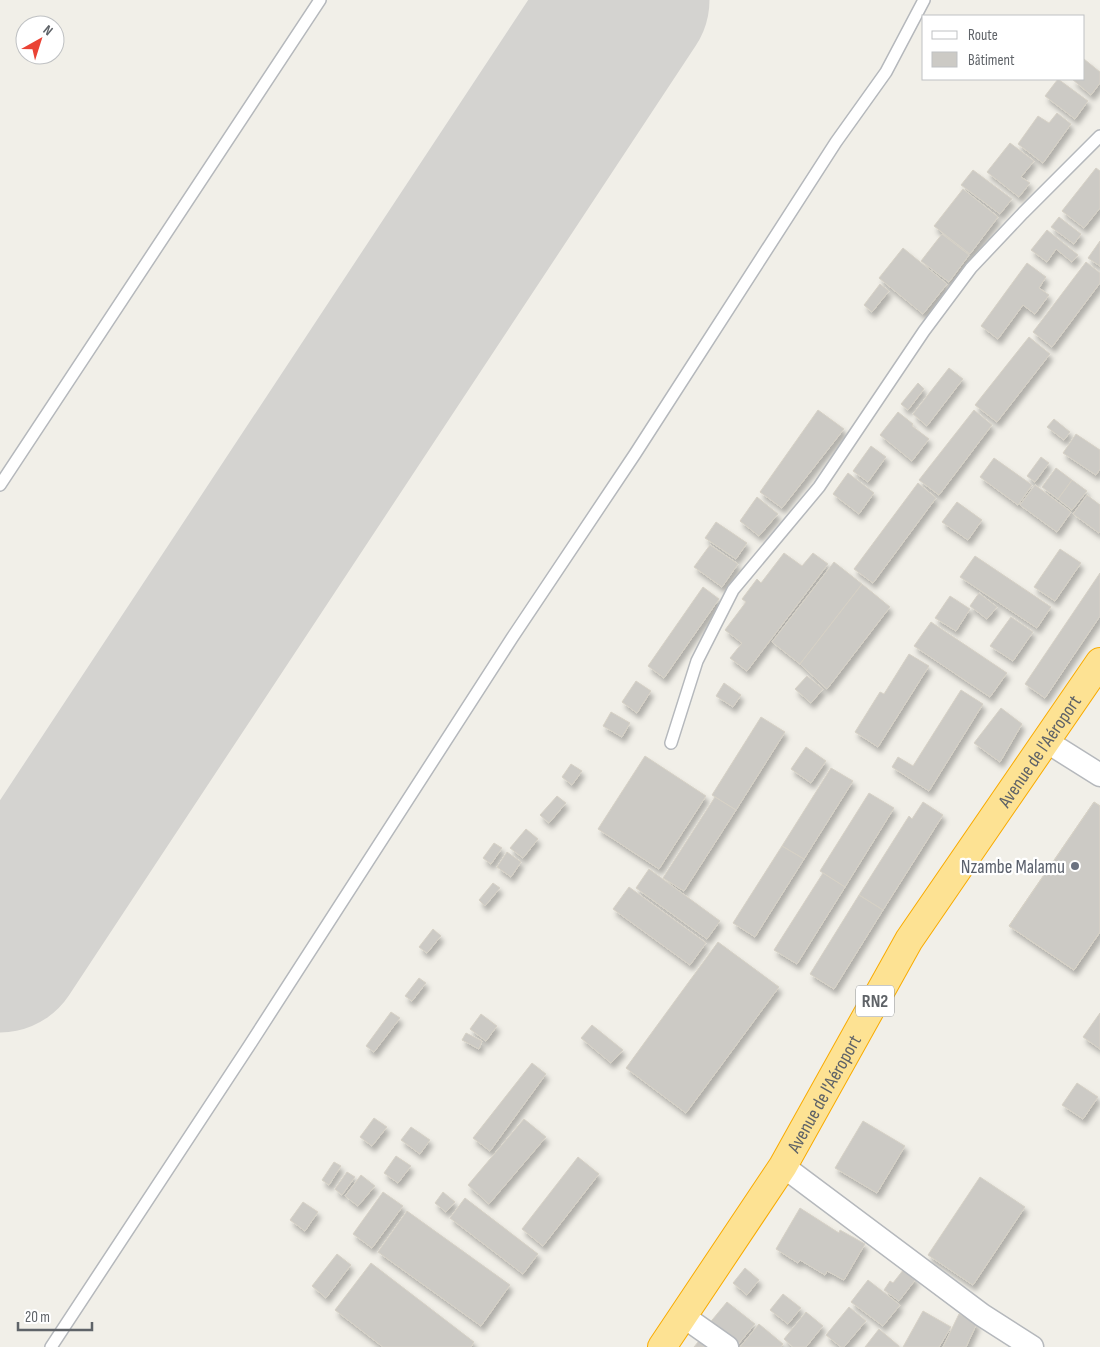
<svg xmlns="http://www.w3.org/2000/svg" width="1100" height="1347" viewBox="0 0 1100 1347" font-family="'Sofia Sans Condensed',sans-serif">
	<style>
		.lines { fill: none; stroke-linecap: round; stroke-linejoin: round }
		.runway { stroke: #d4d3d0; stroke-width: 165 }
		.building { fill: #cccac5; stroke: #d6d1c6; filter: url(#shadow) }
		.lane-casing { stroke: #b5b8bc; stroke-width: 14 }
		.street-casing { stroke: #b5b8bc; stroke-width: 25 }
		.highway-casing { stroke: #f9ab00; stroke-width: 30 }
		.lane { stroke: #fff; stroke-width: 11 }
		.street { stroke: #fff; stroke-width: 22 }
		.highway { stroke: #fde293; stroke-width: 28 }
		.worship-dot { fill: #6b7280; stroke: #fff; stroke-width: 2 }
		.labels { text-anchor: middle; stroke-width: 4.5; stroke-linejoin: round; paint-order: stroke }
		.shield { fill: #fff; stroke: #8f9295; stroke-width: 1 }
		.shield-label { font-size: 18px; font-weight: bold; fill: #5f6368 }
		.street-label { font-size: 19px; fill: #5f6368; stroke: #fff }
		.worship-label { font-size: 19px; fill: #5b616d; stroke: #fff; text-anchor: end }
	</style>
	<defs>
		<filter id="shadow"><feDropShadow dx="3" dy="5.5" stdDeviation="2.5" flood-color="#0004"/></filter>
	</defs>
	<rect width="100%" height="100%" fill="#f1efe8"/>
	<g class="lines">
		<!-- runway -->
		<path class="runway" d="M0 950 627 0"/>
	</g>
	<!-- building -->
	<path class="building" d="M1084 59 1100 72V83L1091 95 1072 79H1084Z
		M1058 79 1088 101 1075 119 1045 96Z
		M1057 113 1071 124 1043 163 1018 144 1038 116 1049 123Z
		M1010 143 1034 161 1021 177 1030 183 1019 197 987 172Z
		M1096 168 1100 171V208L1084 228 1062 211Z
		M973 170 1012 199 1000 214 961 185Z
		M963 189 998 217 970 254 934 226Z
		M1059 217 1081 234 1074 244 1051 227Z
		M1047 230 1078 255 1072 262 1056 249 1047 262 1031 250Z
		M942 234 969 255 949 282 921 261Z
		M1100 241V266L1088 258Z
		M903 248 947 284 923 314 879 278Z
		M1086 262 1100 273V283L1052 347 1033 332Z
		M1027 263 1046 277 1039 288 1049 295 1035 314 1023 305 998 339 981 326Z
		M880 284 889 291 872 312 864 305Z
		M1029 337 1050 354 997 422 975 405Z
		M949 368 963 379 927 426 913 414Z
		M918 383 924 389 908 410 901 404Z
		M818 410 844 429 782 508 760 492Z
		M974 410 992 425 939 495 919 480Z
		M898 412 913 424 912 426 929 439 912 461 880 435Z
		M1054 419 1070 432 1064 440 1047 427Z
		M1076 434 1100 450V469L1096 475 1063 453Z
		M871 446 886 457 868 482 853 471Z
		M1041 457 1049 463 1035 482 1027 476Z
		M994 458 1032 485 1018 505 980 477Z
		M1056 468 1072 480 1058 499 1042 487Z
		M848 473 874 493 859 514 833 494Z
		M1072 480 1087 491 1072 510 1058 499Z
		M918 483 936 498 873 583 854 569Z
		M1035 485 1071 512 1057 532 1020 505Z
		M1087 495 1100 505V532L1099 533 1073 514Z
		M757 497 778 514 759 536 740 521Z
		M957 502 982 520 968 540 942 522Z
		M716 522 747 543 736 559 705 538Z
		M710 545 738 564 722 587 694 567Z
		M1060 549 1081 563 1055 601 1034 587Z
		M784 553 802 566 813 553 828 564 747 671 730 658 742 643 725 630 746 602 742 599 757 579 761 583Z
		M975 556 1051 607 1037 628 960 577Z
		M834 562 862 584 800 664 772 642Z
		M1100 573V616L1045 698 1025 684Z
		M862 584 890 607 827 689 800 664Z
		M703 587 719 599 664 678 648 666Z
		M979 593 997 607 987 619 970 606Z
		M950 596 970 609 956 631 935 618Z
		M1011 617 1033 632 1013 661 990 646Z
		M931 622 1007 673 990 697 914 646Z
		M909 654 929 666 878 747 855 732 880 692 884 694Z
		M807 676 823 689 811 703 795 689Z
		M636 681 651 691 637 713 622 702Z
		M724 683 741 695 733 707 716 696Z
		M961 690 983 704 929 791 892 767 898 757 913 766Z
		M1001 708 1022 724 1000 762 974 743Z
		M611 712 630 723 622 737 603 726Z
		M761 717 785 732 736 810 712 795Z
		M806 747 826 761 811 783 791 769Z
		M645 756 706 796 659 869 598 829Z
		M571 764 582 771 572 785 562 777Z
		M831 768 853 781 804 859 782 846Z
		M869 793 894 808 845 887 820 871Z
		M557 796 566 803 549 823 540 815Z
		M715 797 736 810 684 891 663 878Z
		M923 802 943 815 883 910 859 895 909 816 912 819Z
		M1094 802 1100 806V932L1074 970 1009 926Z
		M1094 802 1100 806V932L1074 970 1009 926Z
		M526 829 538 839 523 858 510 848Z
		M494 843 502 848 491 864 483 858Z
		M782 846 804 859 755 937 733 923Z
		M507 852 521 862 511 877 497 867Z
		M649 869 720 921 707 939 636 888Z
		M823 873 845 887 797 964 774 950Z
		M493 883 500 888 485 906 479 900Z
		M629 887 706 943 690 965 613 909Z
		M859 895 883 910 834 989 810 974Z
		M433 929 441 936 427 953 419 947Z
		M718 942 779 987 686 1113 626 1068Z
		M419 978 426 983 412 1001 405 996Z
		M391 1012 400 1018 374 1052 366 1046Z
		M1100 1013V1049L1083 1037Z
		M481 1014 497 1026 486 1041 470 1029Z
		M592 1025 623 1050 611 1063 581 1038Z
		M466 1033 482 1041 479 1049 462 1040Z
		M532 1063 546 1074 490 1151 473 1138Z
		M1077 1083 1098 1097 1083 1119 1062 1105Z
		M374 1118 387 1127 372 1146 360 1137Z
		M524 1119 546 1137 489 1204 468 1185Z
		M863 1121 905 1146 877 1193 835 1168Z
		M411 1127 430 1140 420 1154 401 1140Z
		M396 1156 411 1166 398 1183 384 1173Z
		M578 1157 599 1174 543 1246 522 1229Z
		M334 1162 341 1166 329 1185 322 1180Z
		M347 1172 355 1177 342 1195 335 1189Z
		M361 1175 375 1186 358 1206 345 1196Z
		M980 1177 1025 1207 973 1285 928 1255Z
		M383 1192 403 1206 372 1248 353 1234Z
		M443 1192 455 1202 446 1212 435 1203Z
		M465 1198 538 1254 523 1274 450 1218Z
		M303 1202 318 1212 305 1231 290 1220Z
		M800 1208 839 1233 840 1230 865 1244 844 1280 827 1271 825 1275 800 1260 798 1263 776 1249Z
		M407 1211 510 1285 481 1326 378 1252Z
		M337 1254 351 1265 326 1298 312 1286Z
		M371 1263 474 1342 471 1347H383L335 1310Z
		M745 1268 759 1280 747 1295 733 1283Z
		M904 1269 916 1279 899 1301 884 1290 890 1281 893 1283Z
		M868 1280 900 1305 883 1326 851 1302Z
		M783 1294 801 1308 788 1324 770 1310Z
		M727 1302 755 1324 736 1347 708 1325Z
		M849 1307 866 1321 844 1347H841L826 1335Z
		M923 1311 951 1327 939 1347H903Z
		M806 1312 823 1326 806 1347H793L784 1339Z
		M959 1314 977 1323 966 1347H943Z
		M759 1324 783 1344 781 1347H740Z
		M879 1329 899 1346V1347H865Z
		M703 1336 716 1347H694Z"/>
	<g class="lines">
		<!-- lane casing -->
		<g class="lane-casing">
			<path id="lane" d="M0 485 320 0
				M671 743 697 661 733 590 819 487 924 331 971 268 1023 213 1100 136
				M51 1347 249 1046 512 638 635 454 836 142 886 72 924 0"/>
		</g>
		<!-- street casing -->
		<g class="street-casing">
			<path id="street" d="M1046 741 1100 775
				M783 1166 982 1315 1032 1347
				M683 1316 727 1347"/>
		</g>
		<!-- highway casing -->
		<g class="highway-casing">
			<g id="highway">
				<path id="s1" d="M662 1347 783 1166 909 940 1100 662"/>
			</g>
		</g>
		<!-- lane -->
		<use href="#lane" class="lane"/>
		<!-- street -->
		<use href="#street" class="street"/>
		<!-- highway -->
		<use href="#highway" class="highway"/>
	</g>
	<!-- markers -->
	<circle class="worship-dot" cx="1075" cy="866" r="5"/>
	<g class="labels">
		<!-- shield labels -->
		<rect class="shield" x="856" y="985.5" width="38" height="31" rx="4"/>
		<g class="shield-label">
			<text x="875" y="1007">RN2</text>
		</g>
		<!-- street labels -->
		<g class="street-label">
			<text dy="7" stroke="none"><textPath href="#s1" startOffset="706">Avenue de l'Aéroport</textPath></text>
			<text dy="7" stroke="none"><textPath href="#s1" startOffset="301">Avenue de l'Aéroport</textPath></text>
		</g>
		<!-- worship labels -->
		<g class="worship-label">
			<text x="1065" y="873">Nzambe Malamu</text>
		</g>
	</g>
	<!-- legend -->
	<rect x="922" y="15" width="162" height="65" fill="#ffffff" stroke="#bfc1c3"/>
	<rect x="932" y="31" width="25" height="8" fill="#ffffff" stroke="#bfc1c3"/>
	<text x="968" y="40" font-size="15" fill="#5f6368">Route</text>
	<rect x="932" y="52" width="25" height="15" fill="#cccac5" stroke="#bfc1c3"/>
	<text x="968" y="65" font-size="15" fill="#5f6368">Bâtiment</text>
	<!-- north arrow -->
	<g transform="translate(40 40) rotate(39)"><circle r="24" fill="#ffffff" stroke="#bfc1c3"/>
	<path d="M0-4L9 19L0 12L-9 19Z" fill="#ea4335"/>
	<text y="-8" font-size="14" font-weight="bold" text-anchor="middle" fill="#5f6368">N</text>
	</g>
	<!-- scale -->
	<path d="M18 1322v8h74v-8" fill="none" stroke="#5f6368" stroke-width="2.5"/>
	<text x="25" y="1322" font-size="15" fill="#5f6368" stroke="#ffffff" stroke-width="4" paint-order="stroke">20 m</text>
</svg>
